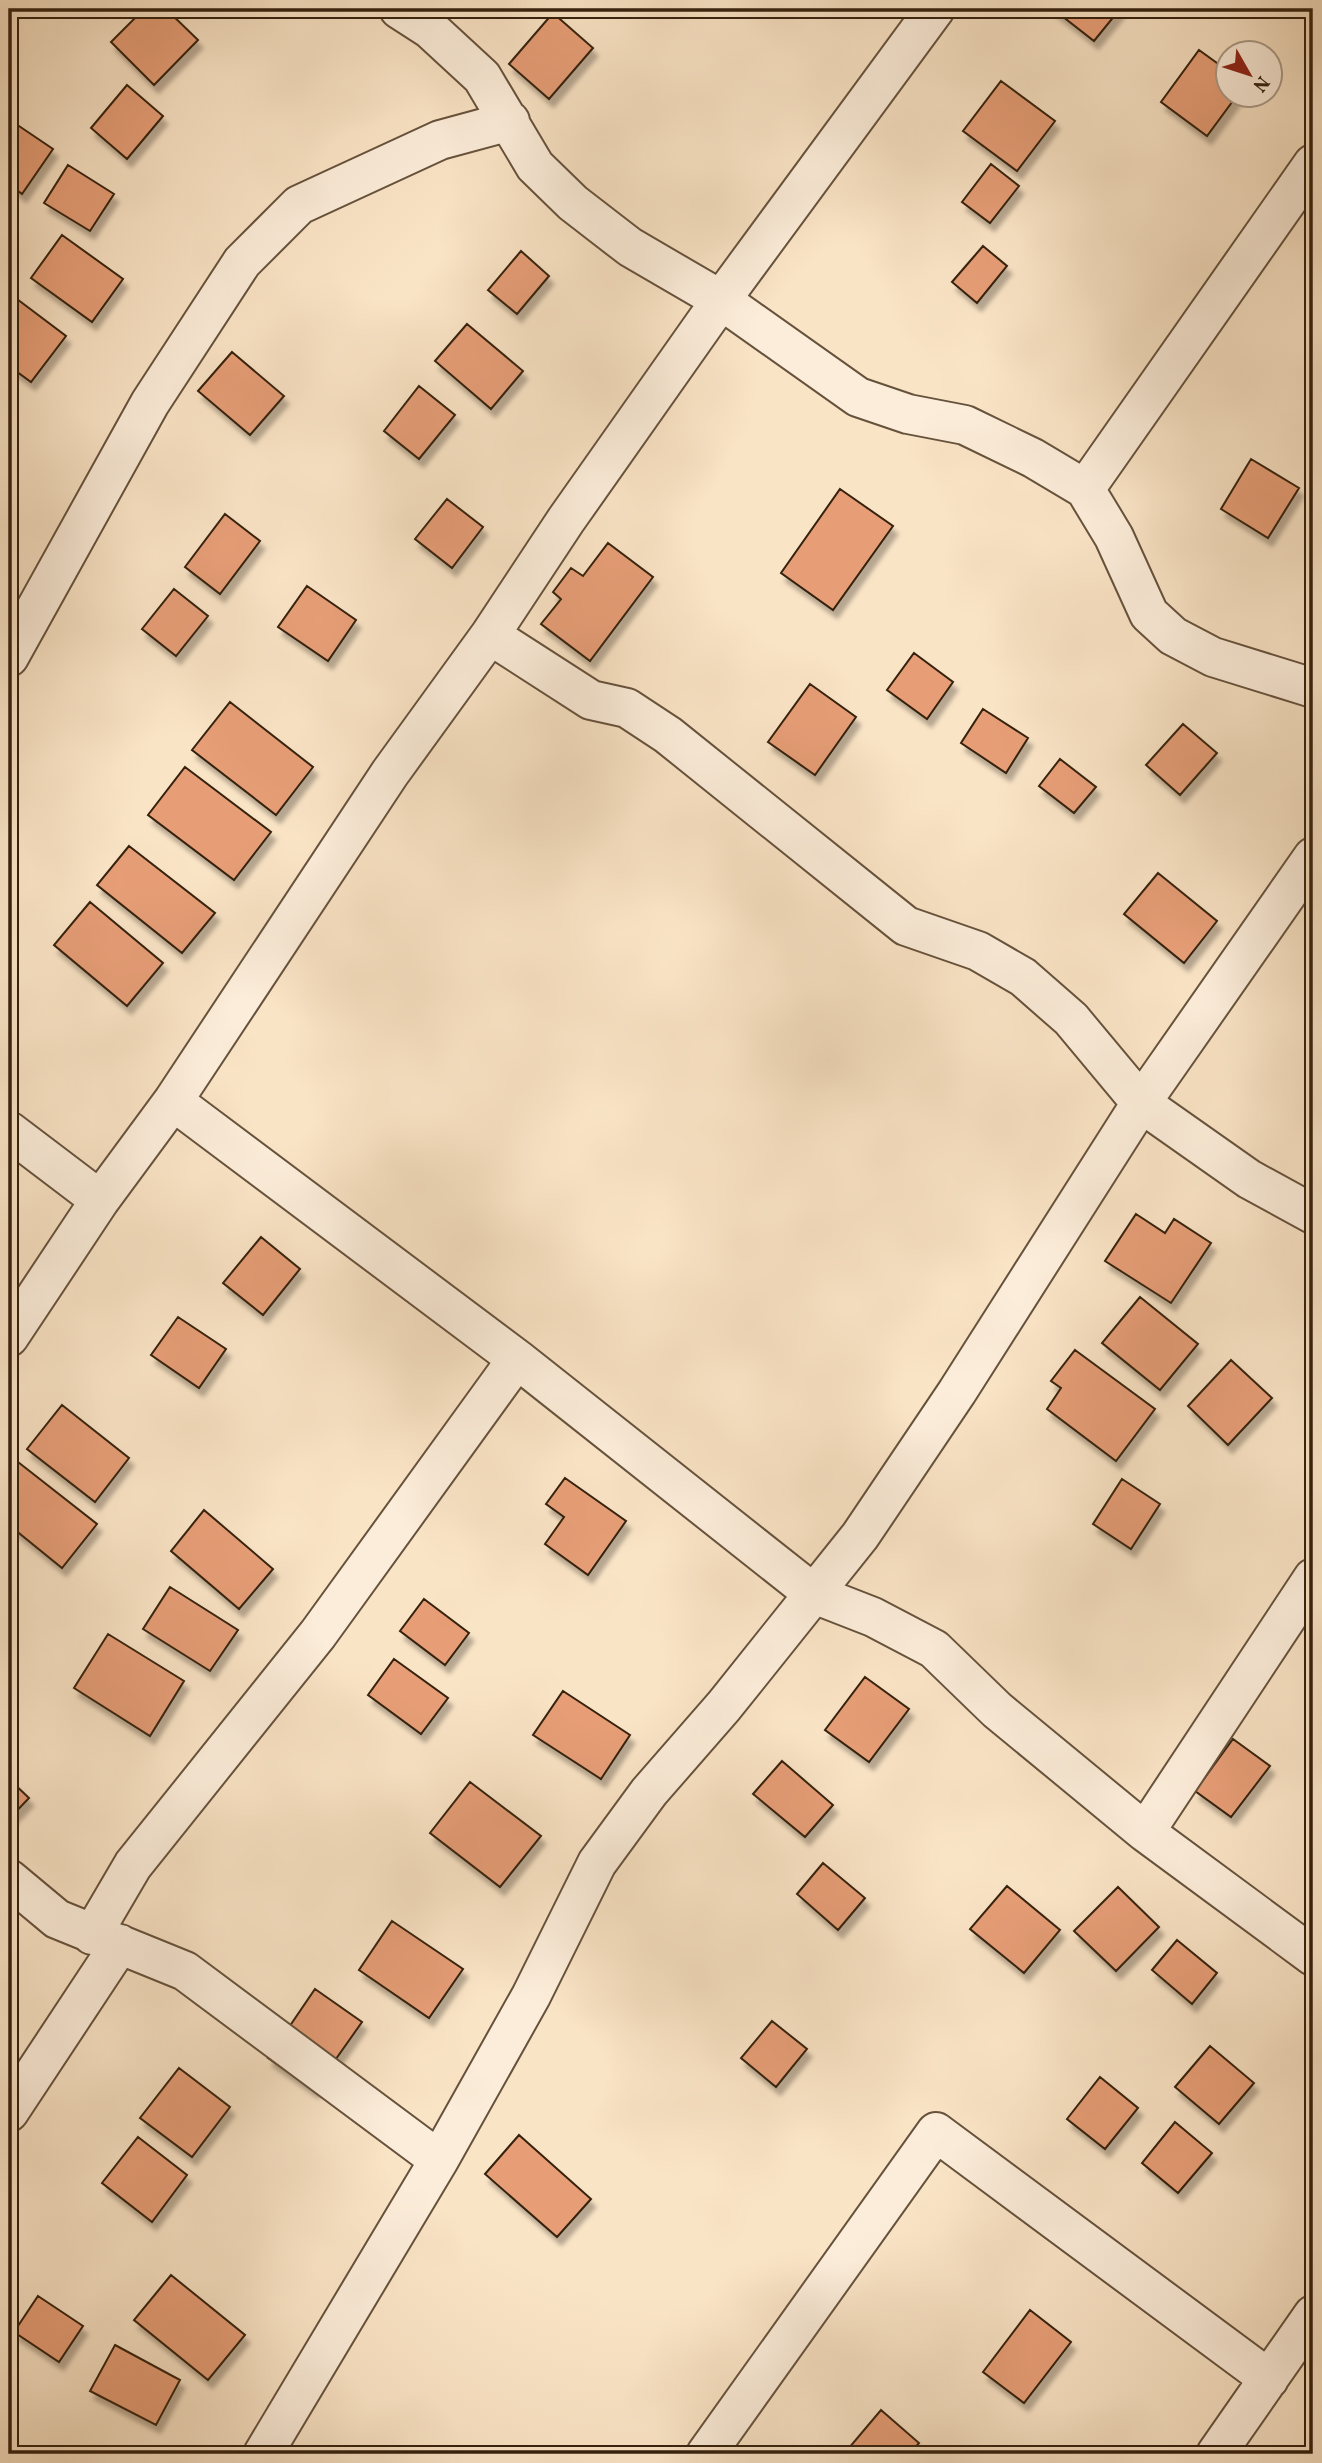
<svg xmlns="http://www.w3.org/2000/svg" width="1322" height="2463" viewBox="0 0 1322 2463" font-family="Vollkorn,serif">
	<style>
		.building { fill: #e79e77; stroke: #35210e; stroke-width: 2; filter: url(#shadow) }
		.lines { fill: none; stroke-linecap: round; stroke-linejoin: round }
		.street-casing { stroke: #66523c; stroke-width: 42 }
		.street { stroke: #fcedda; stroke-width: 38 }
	</style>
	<defs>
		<filter id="shadow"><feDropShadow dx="4.5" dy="8" stdDeviation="2" flood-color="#0004"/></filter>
	</defs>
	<rect width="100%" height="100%" fill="#fae4c6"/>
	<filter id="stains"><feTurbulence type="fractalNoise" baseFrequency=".00286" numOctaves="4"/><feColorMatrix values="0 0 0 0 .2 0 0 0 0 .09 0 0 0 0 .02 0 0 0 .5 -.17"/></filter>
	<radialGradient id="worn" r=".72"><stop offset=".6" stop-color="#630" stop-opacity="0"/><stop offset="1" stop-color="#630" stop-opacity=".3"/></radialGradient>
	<!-- building -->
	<path class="building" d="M144 9H166L198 40 154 85 111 42Z
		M1053 9H1120L1094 41Z
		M553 13 593 48 549 99 509 64Z
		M1199 50 1228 71V94H1238L1207 136 1161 102Z
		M1001 81 1055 121 1017 171 963 131Z
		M127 85 163 116 127 159 91 128Z
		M16 124 53 149 22 194 9 184V134Z
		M991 164 1019 186 990 223 962 202Z
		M68 165 114 194 90 231 44 203Z
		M62 235 123 279 92 322 31 278Z
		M983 246 1007 266 977 303 952 282Z
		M521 251 549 276 517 314 488 290Z
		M9 293 66 336 31 382 9 366Z
		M467 324 523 371 491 409 435 361Z
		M232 352 284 396 250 435 198 391Z
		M419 386 455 415 419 459 384 431Z
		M1251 459 1299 488 1268 538 1221 509Z
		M840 489 893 526 833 610 781 573Z
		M447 499 483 527 452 568 415 539Z
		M225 514 260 541 220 594 185 567Z
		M608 543 653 577 590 661 541 624 561 599 553 592 571 568 583 576Z
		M307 586 356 620 328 661 278 627Z
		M174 589 208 616 176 656 142 629Z
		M914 653 953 682 927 719 887 690Z
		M810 684 856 717 815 775 768 742Z
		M230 702 313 767 276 815 192 750Z
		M983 709 1028 738 1006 773 961 743Z
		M1183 724 1217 753 1180 795 1146 765Z
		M1060 759 1096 787 1074 813 1039 786Z
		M185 767 271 832 234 880 148 815Z
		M129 846 215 913 182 953 97 885Z
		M1158 873 1217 921 1184 963 1124 914Z
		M90 902 163 963 127 1006 54 945Z
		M1136 1214 1165 1233 1174 1219 1211 1243 1171 1303 1105 1261Z
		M261 1237 300 1269 263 1315 223 1283Z
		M1140 1297 1198 1344 1160 1390 1102 1343Z
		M178 1317 226 1349 199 1388 151 1355Z
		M1075 1350 1155 1409 1116 1461 1047 1409 1061 1388 1051 1381Z
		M1231 1360 1272 1398 1228 1445 1188 1406Z
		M62 1405 129 1458 95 1502 27 1449Z
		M18 1462 97 1524 62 1568 9 1525V1474Z
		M565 1478 626 1521 588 1575 545 1544 564 1517 546 1504Z
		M1122 1479 1160 1504 1131 1549 1093 1524Z
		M204 1510 273 1569 239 1609 171 1551Z
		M170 1587 238 1630 210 1671 143 1629Z
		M424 1599 469 1633 445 1665 400 1631Z
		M108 1634 184 1681 150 1736 74 1688Z
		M394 1659 448 1698 421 1734 368 1695Z
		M865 1677 909 1709 869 1762 825 1730Z
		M563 1691 630 1735 601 1779 533 1735Z
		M1233 1739 1270 1766 1231 1817 1195 1791Z
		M782 1761 833 1805 805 1837 753 1794Z
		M9 1779 29 1798 9 1819Z
		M470 1782 541 1836 500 1887 430 1833Z
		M823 1863 865 1898 838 1930 797 1894Z
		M1007 1886 1060 1930 1024 1973 970 1929Z
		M1118 1887 1159 1927 1116 1971 1074 1931Z
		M392 1921 463 1969 429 2018 359 1970Z
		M1177 1940 1217 1973 1192 2004 1152 1970Z
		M315 1989 362 2022 314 2090 268 2058Z
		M772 2021 807 2049 776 2087 741 2058Z
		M1210 2046 1254 2083 1219 2124 1175 2087Z
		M179 2068 230 2107 192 2157 140 2118Z
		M1100 2077 1138 2108 1105 2149 1067 2119Z
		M1175 2122 1212 2153 1178 2193 1142 2163Z
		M519 2135 591 2199 557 2237 485 2174Z
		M138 2137 187 2175 152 2222 102 2183Z
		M171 2275 245 2335 208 2380 134 2320Z
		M38 2296 83 2326 59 2362 14 2332Z
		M1030 2310 1071 2342 1024 2403 983 2372Z
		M115 2345 180 2380 156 2425 90 2391Z
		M881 2410 919 2443 910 2454H855L848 2449Z"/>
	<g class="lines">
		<!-- street casing -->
		<g class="street-casing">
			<path id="street" d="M399 9 430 29 482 77 535 166 573 203 630 247 721 300 858 397 908 414 965 425 1033 458 1085 489 1114 537 1149 614 1173 636 1213 657 1313 688
				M1085 489 1313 164
				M490 635 591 700 627 708 668 735 906 926 978 951 1023 977 1071 1019 1141 1103 1249 1179 1313 1214
				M9 657 150 403 242 262 299 205 440 140 510 121
				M173 1101 517 1359 814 1594 873 1617 934 1649 997 1710 1145 1832 1313 1956
				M9 1131 100 1200
				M9 1337 100 1200 173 1101 390 773 490 635 566 520 721 300 935 9
				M1145 1832 1313 1578
				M9 1879 57 1919 185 1971 439 2160
				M92 1935 133 1865 318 1634 517 1359
				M9 2112 120 1944
				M263 2454 439 2160 531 1996 597 1863 649 1792 724 1706 860 1536 957 1392 1141 1103 1313 857
				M706 2454 936 2132 1269 2379
				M1216 2454 1313 2315"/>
		</g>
		<!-- street -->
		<use href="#street" class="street"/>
	</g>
	<!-- margin -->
	<rect width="1322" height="2463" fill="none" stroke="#fae4c6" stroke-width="35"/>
	<rect x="10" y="10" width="1301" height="2442" fill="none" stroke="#35210e" stroke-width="3.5"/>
	<rect x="18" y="18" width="1287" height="2428" fill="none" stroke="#35210e" stroke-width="2"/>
	<!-- north arrow -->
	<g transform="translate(1249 74) rotate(129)"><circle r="33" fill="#fcedda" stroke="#ac9b88" stroke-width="2"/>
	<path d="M0-5L12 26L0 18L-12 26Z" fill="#8f2418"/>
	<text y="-10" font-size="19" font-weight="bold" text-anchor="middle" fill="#35210e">N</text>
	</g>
	<rect width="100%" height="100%" filter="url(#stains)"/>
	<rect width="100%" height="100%" fill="url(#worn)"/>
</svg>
